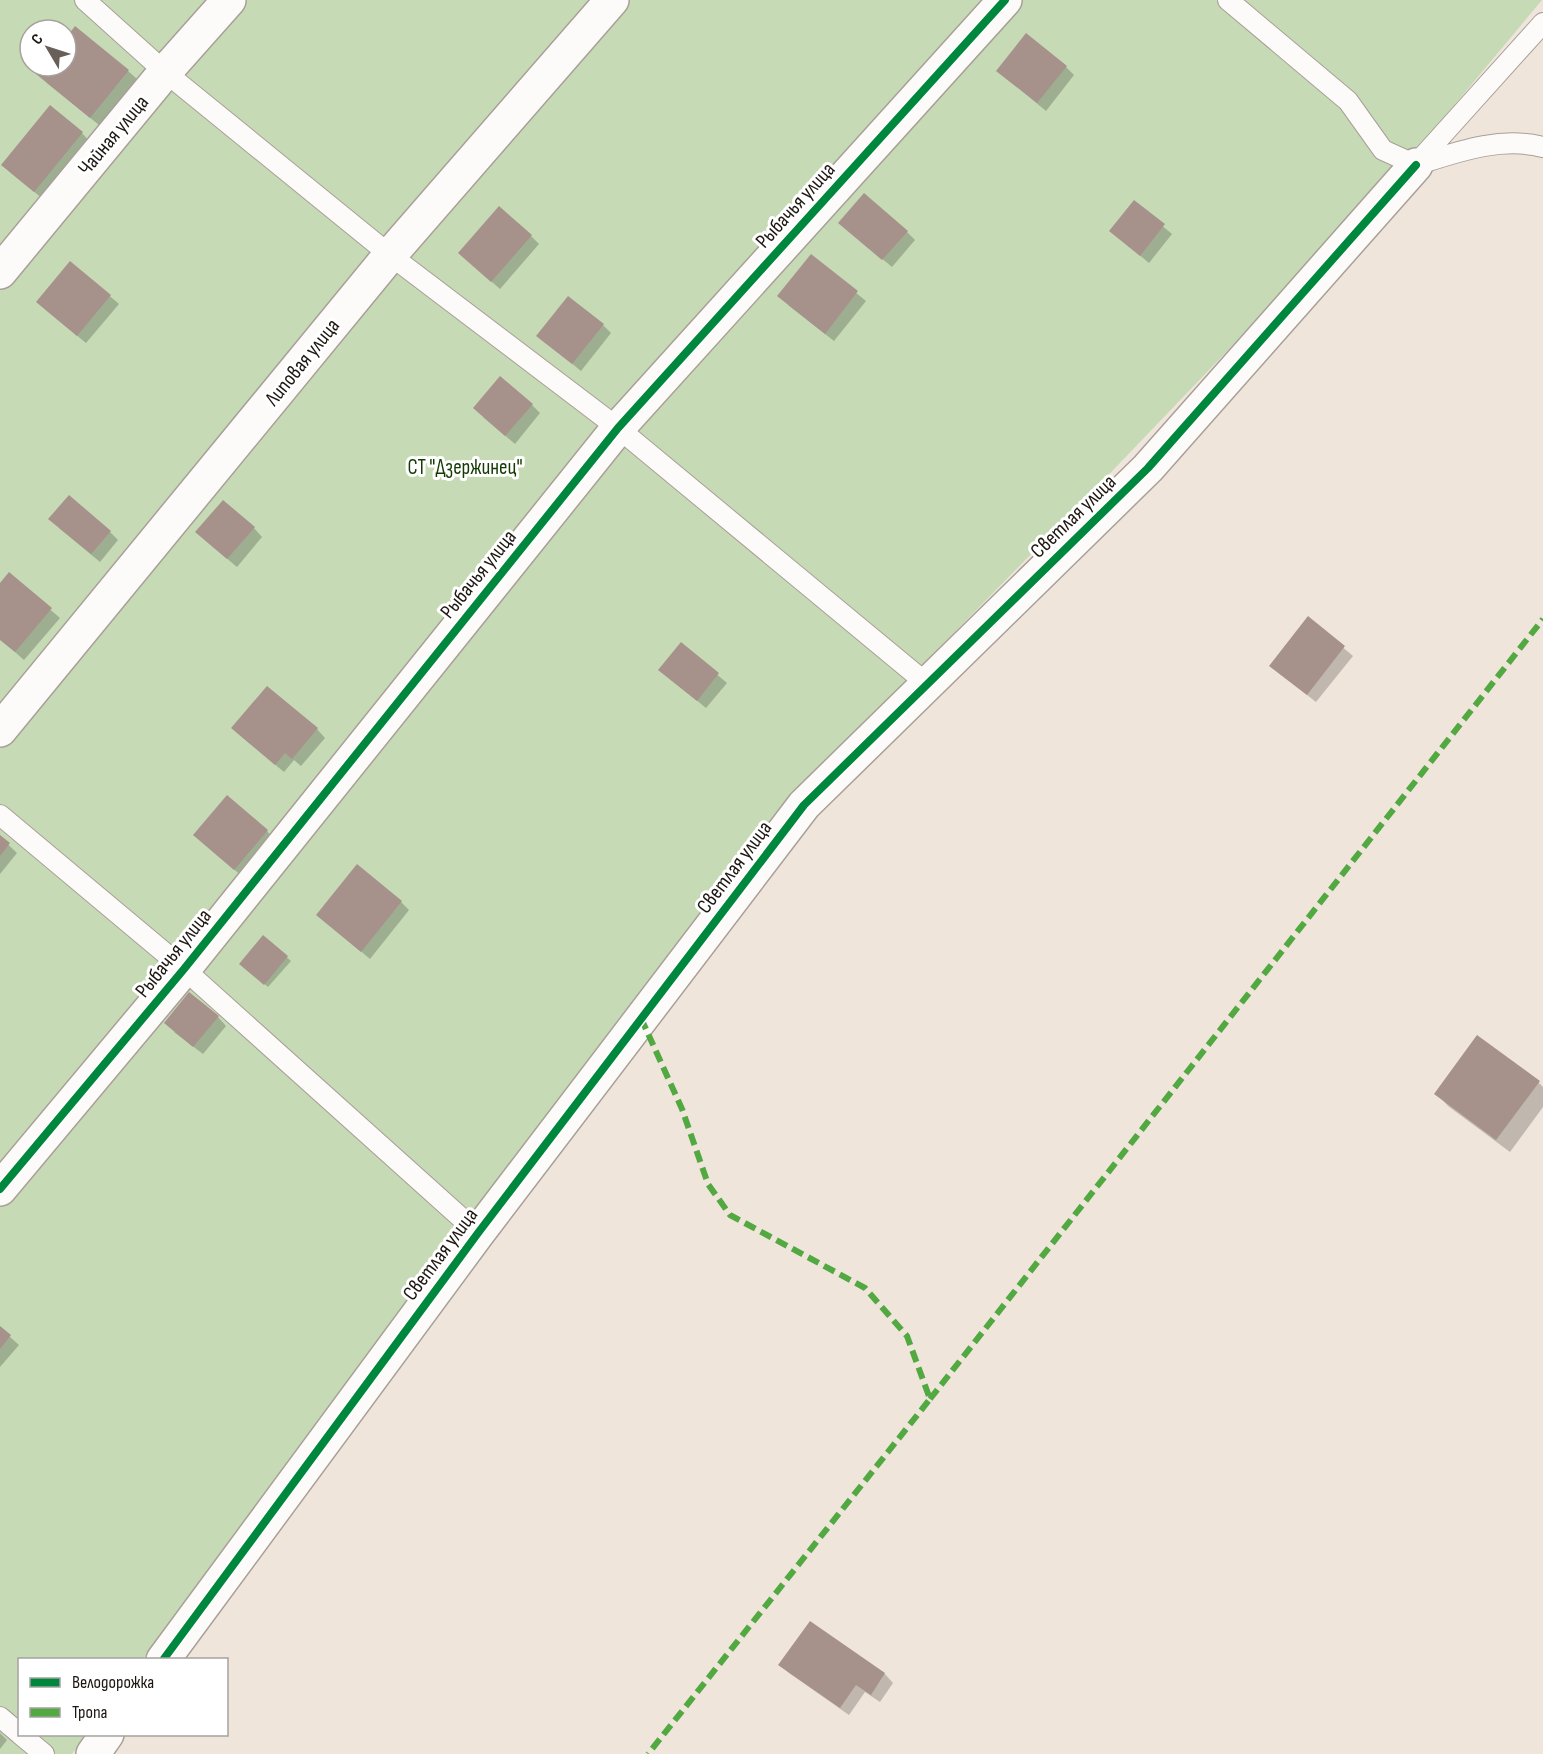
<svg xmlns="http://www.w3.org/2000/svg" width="1543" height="1754" viewBox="0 0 1543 1754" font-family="'Sofia Sans Condensed',sans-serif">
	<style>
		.green { fill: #c6dab5; fill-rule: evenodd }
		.shadow { fill: #0003 }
		.building { fill: #a7918b }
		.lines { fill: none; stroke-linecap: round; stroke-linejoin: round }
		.service-casing { stroke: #a8a098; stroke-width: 22 }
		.minor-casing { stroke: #a8a098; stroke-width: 36 }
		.service { stroke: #fdfbfa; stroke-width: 20 }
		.minor { stroke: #fdfbfa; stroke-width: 33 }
		.quiet { stroke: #52a942; stroke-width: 6; stroke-dasharray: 12 6; stroke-linecap: butt }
		.cycleway-casing { stroke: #fff; stroke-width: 11 }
		.cycleway { stroke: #00873e; stroke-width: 8 }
		.labels { text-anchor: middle; stroke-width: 6; stroke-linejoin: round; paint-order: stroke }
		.street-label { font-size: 21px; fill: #1e1711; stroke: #fff }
		.park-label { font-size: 21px; fill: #143b03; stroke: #fff }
	</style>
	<rect width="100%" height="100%" fill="#f0e5db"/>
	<!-- green -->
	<path class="green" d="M0 0H1542L1396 175 1094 490 802 788 143 1659 20 1660V1734L87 1735 72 1754H0ZM30 30H66V66H30Z"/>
	<!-- shadow -->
	<path class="shadow" d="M66 40 128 71 137 79 99 125 47 83 45 66H66Z
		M1066 67 1074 75 1046 111 998 71Z
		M82 133 90 142 43 199 11 173Z
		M1134 202 1172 234 1149 263 1111 231Z
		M849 231 907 232 915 240 892 267Z
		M531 236 539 244 500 289 468 261Z
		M811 256 866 301 834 341 788 305Z
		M71 263 119 304 86 343 46 310Z
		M603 325 611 333 581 371 538 336Z
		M532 405 540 413 515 444 483 417Z
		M59 528 110 532 118 540 100 562Z
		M254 528 262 537 237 567 206 541Z
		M9 574 60 618 24 660 0 639V586Z
		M1308 618 1353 656 1316 702 1280 674Z
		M681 644 727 683 706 708 669 678Z
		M317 729 325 738 301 766 294 760 284 772 242 737Z
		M267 831 275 840 243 877 203 843Z
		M0 837 17 853 0 874Z
		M401 902 409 910 370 959 318 915Z
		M264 937 291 961 268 987 245 967Z
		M218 1017 226 1026 203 1054 174 1032Z
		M1539 1083 1543 1087V1107L1510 1152 1448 1106 1436 1093Z
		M0 1328 19 1345 0 1367Z
		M810 1623 885 1674 893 1683 880 1702 865 1692 849 1715 789 1673 780 1665Z
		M0 1733 7 1740 0 1749Z"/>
	<!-- building -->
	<path class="building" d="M75 26 129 70 90 118 36 74 43 66H66V38Z
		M1026 33 1067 66 1037 103 996 71Z
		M50 105 83 132 34 192 1 165Z
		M864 193 908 231 882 260 838 223Z
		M1134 200 1165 224 1140 256 1109 231Z
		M499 206 532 235 491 282 458 253Z
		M811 254 858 291 825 334 777 296Z
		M70 261 111 295 77 336 36 302Z
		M568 296 604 324 572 364 536 336Z
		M500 376 533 404 505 436 473 408Z
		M69 495 111 531 91 554 48 519Z
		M223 500 255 527 227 559 195 532Z
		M9 572 52 608 15 652 0 640V583Z
		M1308 616 1345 646 1307 695 1269 666Z
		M681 642 719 673 697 701 658 670Z
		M267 686 318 728 292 759 285 753 275 765 231 728Z
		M227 795 268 830 234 870 193 835Z
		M0 835 10 843 0 856Z
		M357 864 402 901 361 952 316 915Z
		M263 935 288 956 264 985 239 964Z
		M189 992 219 1016 193 1047 164 1023Z
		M1477 1035 1540 1081 1496 1140 1434 1094Z
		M0 1326 11 1335 0 1349Z
		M810 1621 885 1673 871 1695 856 1685 840 1708 778 1665Z"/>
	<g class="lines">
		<!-- service casing -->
		<g class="service-casing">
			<path id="service" d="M85 0 165 72 390 255 618 428 926 683
				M1228 0 1348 101 1383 150 1416 165C1457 152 1500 136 1543 147
				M1417 163 1543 23
				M0 815 184 969 478 1233
				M0 1717 20 1734
				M20 1734 44 1754"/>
		</g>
		<!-- minor casing -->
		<g class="minor-casing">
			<path id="minor" d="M0 272 165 72 229 0
				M0 730 390 255 612 0
				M0 1189 184 969 618 428 1005 0
				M163 1660 478 1233 804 805 1148 468 1416 165
				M93 1754 107 1734"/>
		</g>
		<!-- service -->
		<use href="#service" class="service"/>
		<!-- minor -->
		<use href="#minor" class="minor"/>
		<!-- quiet -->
		<path class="quiet" d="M641 1018 682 1109 708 1184 730 1215 865 1288 907 1336 930 1399 648 1754
			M930 1399 1543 619"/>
		<!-- cycleway casing -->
		<g class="cycleway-casing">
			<path id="cycleway" d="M0 1189 184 969 618 428 1005 0
				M163 1660 478 1233 804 805 1148 468 1416 165"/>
		</g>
		<!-- cycleway -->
		<use href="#cycleway" class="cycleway"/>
	</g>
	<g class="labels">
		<!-- street labels -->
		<g class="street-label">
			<text transform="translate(113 135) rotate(-50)" y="7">Чайная улица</text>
			<text transform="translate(795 205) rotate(-48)" y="7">Рыбачья улица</text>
			<text transform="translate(302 362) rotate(-51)" y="7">Липовая улица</text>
			<text transform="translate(1073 516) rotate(-44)" y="7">Светлая улица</text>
			<text transform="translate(478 574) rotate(-51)" y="7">Рыбачья улица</text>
			<text transform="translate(734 867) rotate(-53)" y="7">Светлая улица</text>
			<text transform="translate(173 953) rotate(-51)" y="7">Рыбачья улица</text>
			<text transform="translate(440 1254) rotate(-53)" y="7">Светлая улица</text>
		</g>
		<!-- park labels -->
		<g class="park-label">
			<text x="465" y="474">СТ "Дзержинец"</text>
		</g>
	</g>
	<!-- legend -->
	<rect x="18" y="1658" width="210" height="78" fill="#ffffff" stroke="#a5a2a0" stroke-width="1.5"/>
	<rect x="30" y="1678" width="30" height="9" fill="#00873e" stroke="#a5a2a0" stroke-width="1.5"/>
	<text x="72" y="1688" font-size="18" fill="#1e1711">Велодорожка</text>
	<rect x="30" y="1708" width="30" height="9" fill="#52a942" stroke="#a5a2a0" stroke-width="1.5"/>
	<text x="72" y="1718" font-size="18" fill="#1e1711">Тропа</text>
	<!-- north arrow -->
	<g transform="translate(48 48) rotate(309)"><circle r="28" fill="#ffffff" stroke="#a5a2a0" stroke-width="1.5"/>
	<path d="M0-4.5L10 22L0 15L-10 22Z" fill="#685f58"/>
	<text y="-9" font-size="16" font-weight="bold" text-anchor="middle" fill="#1e1711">С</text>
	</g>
</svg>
